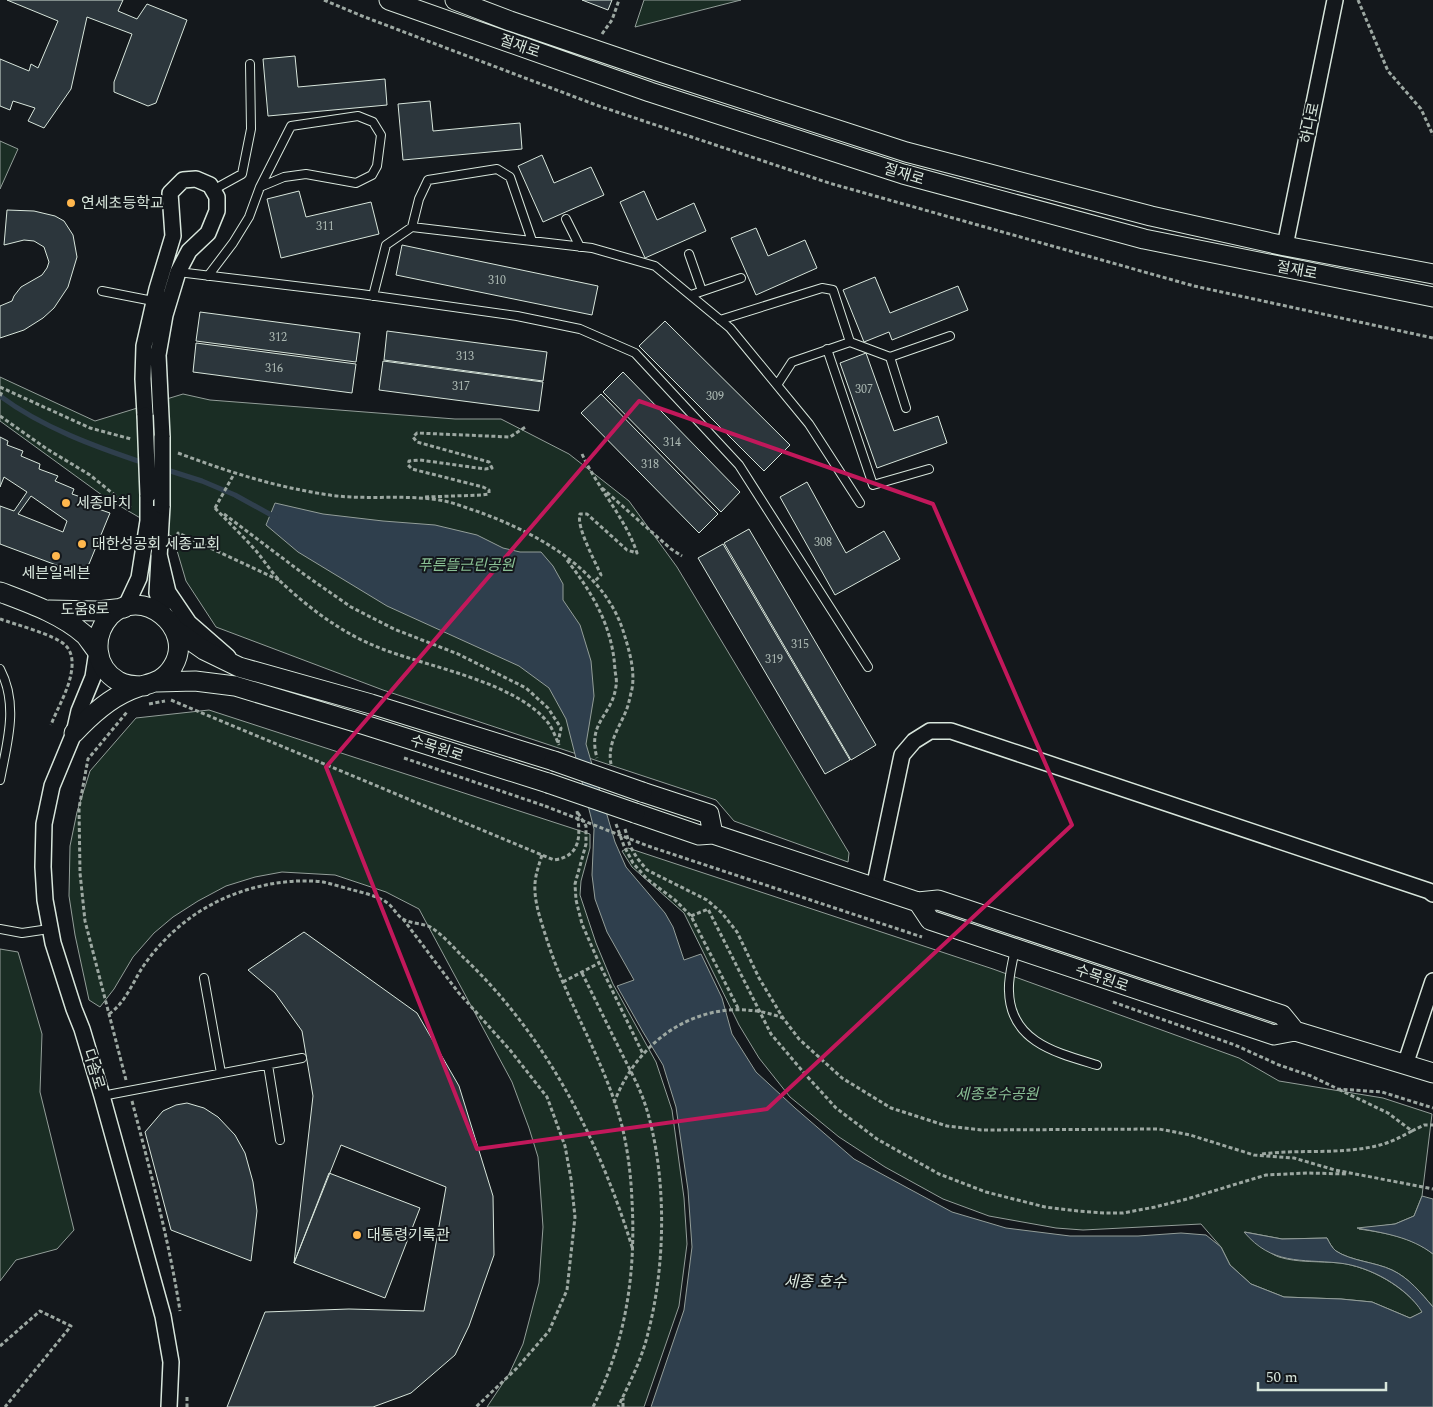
<svg xmlns="http://www.w3.org/2000/svg" width="1433" height="1407" viewBox="0 0 1433 1407" font-family="Spectral,'Noto Sans KR',serif">
	<style>
		.green { fill: #1a2d24; stroke: #939e99 }
		.water { fill: #2f3f4d; stroke: #939e99 }
		.lines { fill: none; stroke-linecap: round; stroke-linejoin: round }
		.stream { stroke: #2f3f4d; stroke-width: 5 }
		.building { fill: #2c363c; stroke: #d8e6dc; fill-rule: evenodd }
		.service-casing { stroke: #d8e6dc; stroke-width: 10 }
		.minor-casing { stroke: #d8e6dc; stroke-width: 18 }
		.tertiary-casing { stroke: #d8e6dc; stroke-width: 21 }
		.path { stroke: #9da8a2; stroke-width: 3; stroke-dasharray: 4 2.5; stroke-linecap: butt }
		.service { stroke: #14181c; stroke-width: 8 }
		.minor { stroke: #14181c; stroke-width: 15 }
		.tertiary { stroke: #14181c; stroke-width: 19 }
		.minor-bridge-casing { stroke: #d8e6dc; stroke-width: 18; stroke-linecap: butt }
		.tertiary-bridge-casing { stroke: #d8e6dc; stroke-width: 21; stroke-linecap: butt }
		.path-bridge { stroke: #9da8a2; stroke-width: 3; stroke-dasharray: 4 2.5; stroke-linecap: butt }
		.minor-bridge { stroke: #14181c; stroke-width: 15 }
		.tertiary-bridge { stroke: #14181c; stroke-width: 19 }
		.marked { fill: none; stroke: #c2185b; stroke-width: 4; stroke-linejoin: round }
		.poi-dot { fill: #ffb74d; stroke: #14181c; stroke-width: 2 }
		.labels { text-anchor: middle; stroke-width: 4; stroke-linejoin: round; paint-order: stroke }
		.number-label { font-size: 12px; fill: #adbab4 }
		.street-label { font-size: 15px; fill: #d8e6dc; stroke: #14181c }
		.poi-label { font-size: 15px; fill: #d8e6dc; stroke: #14181c; text-anchor: start }
		.park-label { font-size: 15px; font-style: italic; fill: #8ac095; stroke: #14181c }
		.water-label { font-size: 16px; font-style: italic; fill: #d8e6dc; stroke: #14181c }
	</style>
	<rect width="100%" height="100%" fill="#14181c"/>
	<!-- green -->
	<path class="green" d="M644 0H741L635 27Z
		M0 141 18 149 0 189Z
		M0 377 95 421 183 394 210 400 455 419H501L569 454 629 501 677 567 849 853 848 862 734 821 716 800 383 690 216 627 186 581 173 537 106 498 0 421Z
		M209 710 590 834V848L581 881 580 895 596 943 613 984 656 1062 672 1110 684 1198 687 1244 679 1306 644 1407H487L509 1374 523 1344 539 1283 543 1227 538 1157 529 1128 512 1082 419 909 386 892 335 875 282 872 255 877 226 886 198 901 173 917 154 933 133 957 114 989 100 1007 89 1000 75 935 69 896 70 846 77 812 90 771 136 718Z
		M628 848 993 969 1239 1058 1279 1081 1383 1098 1432 1114 1422 1196 1414 1216 1395 1224 1359 1229C1386 1233 1412 1237 1433 1254V1307C1421 1293 1409 1278 1392 1270 1375 1262 1351 1261 1336 1251 1332 1248 1329 1242 1327 1238L1282 1239 1245 1232C1254 1239 1269 1254 1279 1257 1298 1263 1320 1261 1340 1263 1371 1267 1405 1287 1423 1312L1410 1318 1372 1302 1341 1299 1284 1297 1251 1284 1230 1265 1221 1247 1201 1224 1083 1230 1056 1228 989 1216 943 1199 885 1167 839 1137 790 1097 759 1058 739 1025 684 913 632 867 622 851Z
		M0 949 18 952 42 1034 40 1092 74 1230 57 1249 16 1260 0 1281Z"/>
	<!-- water -->
	<path class="water" d="M275 503 323 514 383 521 435 525 477 535 503 548 520 552H541L553 566 563 584V600L580 625 591 661 594 696 586 744 615 842 626 867 665 913 673 927 684 960 701 954 722 998 732 1034 756 1072 795 1108 854 1159 952 1212 1006 1228 1070 1236H1138L1181 1233 1206 1235 1221 1247 1230 1265 1251 1284 1284 1297 1341 1299 1372 1302 1410 1318 1422 1312C1407 1287 1369 1266 1339 1263 1300 1259 1272 1265 1244 1232L1282 1239 1327 1238C1329 1242 1332 1248 1336 1251 1351 1261 1375 1262 1392 1270 1409 1278 1421 1293 1433 1307V1407H651L684 1310 692 1247 688 1190 676 1107 663 1065 643 1032 617 986 634 980 607 932 595 899 592 875 594 829 566 719 549 688 519 666 387 606 298 552 266 525Z
		M1422 1196 1433 1199V1254C1411 1237 1384 1233 1357 1228L1395 1224 1414 1216Z"/>
	<g class="lines">
		<!-- stream -->
		<path class="stream" d="M0 396C41 427 96 447 144 463
			M164 469 202 481 235 495 275 517"/>
	</g>
	<!-- building -->
	<path class="building" d="M7 0H123L118 11 137 19 147 4 187 20 156 103 148 106 114 92V82L132 34 87 17 71 89 44 128 28 121 35 108 13 101 10 110 0 106V59L29 71 31 64 38 68 58 21Z
		M582 0H612L608 10Z
		M295 56 298 87 385 79 387 105 268 116 263 59Z
		M430 101 433 131 520 123 522 149 403 160 398 104Z
		M542 155 554 183 591 167 604 195 543 222 518 166Z
		M299 191 306 217 371 202 379 234 281 258 267 199Z
		M644 191 657 220 694 203 706 231 645 258 620 202Z
		M7 210 34 211 55 216 64 221 73 235 77 257 68 287 54 308 43 318 24 330 0 338V306L12 301 14 296 21 287 42 275 47 268 49 262 44 247 34 241 24 240 4 245Z
		M756 228 768 256 805 240 817 268 756 295 731 238Z
		M402 245 598 286 592 315 396 275Z
		M875 277 890 313 958 286 968 310 892 340 889 332 864 342 843 290Z
		M200 312 360 333 356 362 196 341Z
		M665 321 790 445 764 471 639 346Z
		M387 331 547 352 543 381 384 360Z
		M196 343 356 364 352 393 193 372Z
		M866 353 894 431 938 416 947 443 877 468 840 363Z
		M383 361 543 382 539 411 379 390Z
		M623 372 740 492 721 512 603 392Z
		M601 394 718 514 699 533 581 413Z
		M0 437 8 441 7 445 23 451 21 456 40 464 39 469 58 476 55 481 74 489 72 494 92 501 90 506 110 513 89 564 75 572 0 544V506L14 511 27 492 4 477 0 487ZM31 496 67 521 63 532 18 514Z
		M807 482 846 553 884 531 900 559 835 595 780 497Z
		M749 529 876 745 851 760 724 543Z
		M723 544 850 760 825 774 698 558Z
		M304 932 417 1013 459 1086 493 1196 494 1255 469 1326 455 1355 411 1393 373 1407H227L265 1312 349 1309 424 1311 446 1187 341 1145 294 1263 313 1096 302 1031 275 993 248 970Z
		M187 1103 204 1108 218 1117 235 1135 245 1153 253 1182 257 1211 251 1261 171 1230 145 1132 163 1111 176 1105Z
		M329 1173 420 1208 385 1298 294 1263Z"/>
	<g class="lines">
		<!-- service casing -->
		<g class="service-casing">
			<path id="service" d="M213 190 242 174 251 129 250 64
				M566 219 580 247
				M412 227 419 199 428 180 497 169 510 177 532 241
				M689 254 702 291
				M178 272 361 294 517 316 580 329 635 353 739 465 868 667
				M208 276 233 243 249 217 260 187 284 177 306 174 356 183 372 175 377 166 381 135 373 122 358 116 291 126 260 187
				M102 291 153 301
				M691 295 741 278
				M373 296 386 245 412 227 592 248 655 266 730 328 809 424 860 503
				M720 320 822 288 833 290 850 342
				M827 349 873 485 929 469
				M890 357 950 336
				M777 385 792 362 850 342 890 357 906 408
				M0 669C19 705 7 743 0 780
				M0 929 22 933 49 929
				M1015 948C1013 962 1008 977 1009 991 1010 1042 1057 1053 1097 1065
				M204 978 221 1073
				M268 1065 280 1140
				M102 1096 302 1058"/>
		</g>
		<!-- minor casing -->
		<g class="minor-casing">
			<path id="minor" d="M1285 246 1335 0
				M145 415 143 379 144 346 157 289 173 236 170 193 183 180 196 179 210 185 217 197V211L208 233 189 251 178 272 165 315 158 355 162 437
				M162 506 157 593 164 615
				M159 554 168 592 189 623 228 657
				M125 608 139 578 148 521V495
				M97 651 93 677 79 711 74 733 52 786 44 824 43 867 45 900 53 943 74 1009 82 1029 102 1096 163 1316 171 1362 169 1407
				M874 888 902 755 914 741 930 731H951L1429 891 1433 894
				M1405 1065 1433 981"/>
		</g>
		<!-- tertiary casing -->
		<g class="tertiary-casing">
			<path id="tertiary" d="M389 0 650 92 903 174 1144 239 1433 297
				M455 0 510 21 660 72 906 152 1151 216 1285 246 1433 274
				M0 592C29 603 61 614 85 635 89 640 93 646 97 651
				M49 610 98 611 124 608
				M174 629 204 650 239 667 371 704 554 761
				M157 682 195 681 235 686 365 725 548 783
				M74 733C89 717 107 700 128 691 146 682 161 686 173 666 196 628 141 584 110 616 92 636 94 667 118 681 126 686 135 686 144 686
				M642 792 709 814 713 834
				M635 813 699 835 713 834 918 902 938 900 1282 1015 1295 1031
				M918 902 930 920 1274 1035 1295 1031 1433 1073"/>
		</g>
		<!-- path -->
		<path class="path" d="M324 0 362 16 596 105 829 183 1194 286 1433 338
			M1358 0 1388 71 1421 109 1433 135
			M602 34 612 20 619 0
			M0 387 90 428 131 439
			M0 396 3 390
			M0 416 47 449 90 475 132 509
			M178 453C226 471 272 486 323 494 361 501 401 494 439 500 453 502 466 508 479 512 539 534 607 571 625 637 630 653 635 672 632 689 630 696 629 704 626 711 619 728 607 744 611 764
			M582 454C597 487 626 519 637 553L627 550 587 514H580C576 527 595 561 601 575L594 582
			M602 488 671 549 682 556
			M425 497 482 495 489 494V490L483 487 412 469 408 465 409 461 420 460 485 469 492 468 489 462 417 442 413 437 417 433 510 437 527 426
			M215 508C229 523 244 537 257 552 265 562 272 573 281 582 311 610 346 636 385 650 433 668 518 683 549 724 553 730 556 738 559 745
			M215 508 234 474
			M224 514 305 575 351 607 394 629 458 654 526 688 548 708 561 728 558 743
			M178 536V533L279 580
			M567 560C593 594 613 627 615 671 616 676 617 682 616 686 612 717 587 721 597 758
			M0 619C14 624 55 635 65 645 73 652 73 664 71 674 68 691 57 709 51 725
			M171 700 554 860C583 856 580 833 577 811
			M149 704 165 701
			M404 758 545 806
			M578 813 586 826V844L575 884 576 900 582 924 599 963 643 1054
			M616 824 624 846 633 863 647 879 675 900 691 916 739 1010
			M625 829 630 846 637 858 647 870 707 900 722 913 737 932 759 978 783 1018 799 1039 842 1078 891 1108 947 1126 981 1130 1159 1129 1190 1135 1254 1155 1294 1158 1335 1170 1433 1189
			M648 846 922 937
			M542 855C538 868 534 878 535 892 536 908 542 924 547 940 567 1003 605 1061 622 1126 628 1151 631 1176 632 1201 636 1273 626 1342 593 1407
			M691 916 708 909 771 1034 805 1074 836 1108 877 1139 939 1174 986 1192 1045 1207 1078 1211 1104 1213H1123L1155 1207 1187 1199 1266 1175 1307 1173 1348 1174
			M403 919 458 992 510 1050 547 1097 565 1146 571 1179 575 1217 567 1290 549 1331 517 1368 476 1407
			M582 973C595 999 608 1026 621 1052 630 1070 640 1088 646 1107 667 1175 666 1264 648 1333 642 1359 629 1384 618 1407
			M563 982 599 963
			M1113 1002 1235 1045 1279 1065 1311 1076 1338 1089 1382 1092 1433 1108
			M109 1014C125 1003 132 984 142 968 162 938 192 912 225 898 254 885 291 878 323 882 333 884 344 888 353 890 364 893 377 896 386 902 393 906 396 915 403 919 411 924 424 923 432 928 444 936 454 948 463 957 547 1036 600 1142 633 1250
			M126 1080 85 921 80 873 79 808 88 759 127 712
			M132 1101C150 1170 169 1240 180 1311
			M614 1103C640 1033 711 991 783 1018
			M1412 1131 1424 1125H1433
			M1262 1154C1300 1149 1343 1155 1380 1145 1391 1142 1401 1137 1412 1131L1388 1113 1340 1090
			M0 1346 40 1311 71 1326 5 1407
			M187 1397V1407
			M623 1407V1398"/>
		<!-- service -->
		<use href="#service" class="service"/>
		<!-- minor -->
		<use href="#minor" class="minor"/>
		<!-- tertiary -->
		<use href="#tertiary" class="tertiary"/>
		<!-- minor-bridge casing -->
		<g class="minor-bridge-casing">
			<path id="minor-bridge" d="M145 415 148 495
				M162 437V506"/>
		</g>
		<!-- tertiary-bridge casing -->
		<g class="tertiary-bridge-casing">
			<path id="tertiary-bridge" d="M554 761 642 792
				M548 783 635 813"/>
		</g>
		<!-- path-bridge -->
		<path class="path-bridge" d="M545 806 648 846"/>
		<!-- minor-bridge -->
		<use href="#minor-bridge" class="minor-bridge"/>
		<!-- tertiary-bridge -->
		<use href="#tertiary-bridge" class="tertiary-bridge"/>
	</g>
	<!-- marked area -->
	<path class="marked" d="M639 401 933 504 1072 825 767 1109 477 1149 326 767Z"/>
	<!-- markers -->
	<g class="poi-dot">
		<circle cx="71" cy="203" r="5"/>
		<circle cx="66" cy="503" r="5"/>
		<circle cx="82" cy="544" r="5"/>
		<circle cx="56" cy="556" r="5"/>
		<circle cx="357" cy="1235" r="5"/>
	</g>
	<g class="labels">
		<!-- number labels -->
		<g class="number-label">
			<text x="325" y="230">311</text>
			<text x="497" y="284">310</text>
			<text x="278" y="341">312</text>
			<text x="465" y="360">313</text>
			<text x="274" y="372">316</text>
			<text x="461" y="390">317</text>
			<text x="864" y="393">307</text>
			<text x="715" y="400">309</text>
			<text x="672" y="446">314</text>
			<text x="650" y="468">318</text>
			<text x="823" y="546">308</text>
			<text x="800" y="648">315</text>
			<text x="774" y="663">319</text>
		</g>
		<!-- street labels -->
		<g class="street-label">
			<text transform="translate(520 46) rotate(19)" y="5">절재로</text>
			<text transform="translate(1310 123) rotate(-78)" y="5">하나로</text>
			<text transform="translate(904 174) rotate(17)" y="5">절재로</text>
			<text transform="translate(1297 270) rotate(11)" y="5">절재로</text>
			<text transform="translate(85 609) rotate(-1)" y="5">도움8로</text>
			<text transform="translate(437 748) rotate(18)" y="5">수목원로</text>
			<text transform="translate(1102 978) rotate(19)" y="5">수목원로</text>
			<text transform="translate(94 1069) rotate(73)" y="5">다솜로</text>
		</g>
		<!-- poi labels -->
		<g class="poi-label">
			<text x="81" y="208">연세초등학교</text>
			<text x="76" y="508">세종마치</text>
			<text x="92" y="549">대한성공회 세종교회</text>
			<text x="56" y="578" text-anchor="middle">세븐일레븐</text>
			<text x="367" y="1240">대통령기록관</text>
		</g>
		<!-- park labels -->
		<g class="park-label">
			<text x="466" y="570">푸른뜰근린공원</text>
			<text x="997" y="1099">세종호수공원</text>
		</g>
		<!-- water labels -->
		<g class="water-label">
			<text x="815" y="1287">세종 호수</text>
		</g>
	</g>
	<!-- scale -->
	<path d="M1258 1382v8h128v-8" fill="none" stroke="#d8e6dc" stroke-width="2.5"/>
	<text x="1266" y="1382" font-size="15" fill="#d8e6dc" stroke="#14181c" stroke-width="4" paint-order="stroke">50 m</text>
</svg>
